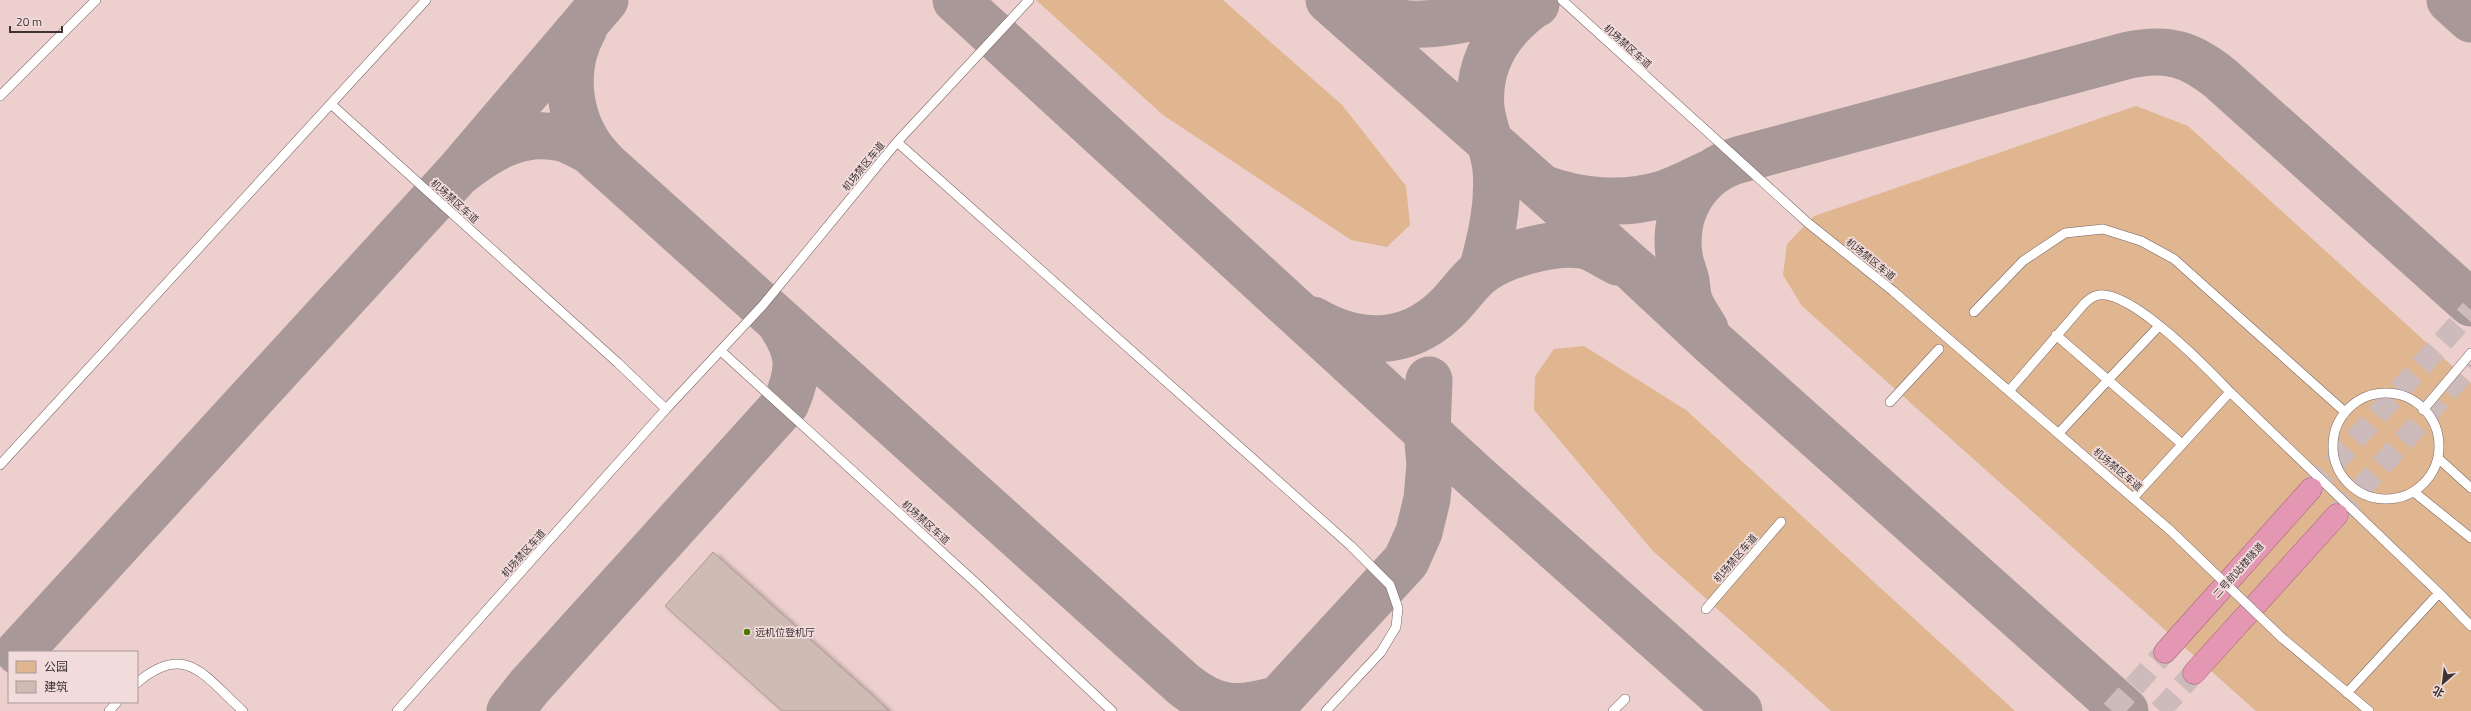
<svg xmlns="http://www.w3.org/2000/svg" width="2471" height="711" viewBox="0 0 2471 711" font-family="'Titillium Web','Noto Sans SC',sans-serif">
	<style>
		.built { fill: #edcfce; fill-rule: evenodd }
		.green { fill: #dfb68f }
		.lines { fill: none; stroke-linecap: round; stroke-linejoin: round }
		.taxiway { stroke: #a89897; stroke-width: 47 }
		.building { fill: #cebbb4; stroke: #ab9992; filter: url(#shadow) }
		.trunk-tunnel { stroke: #cdbaba; stroke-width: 22; stroke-dasharray: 22 11; stroke-linecap: butt }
		.service-casing { stroke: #766363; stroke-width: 10 }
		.trunk-casing { stroke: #a5637a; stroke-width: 23 }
		.service { stroke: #fff; stroke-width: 9 }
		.trunk { stroke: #e497b2; stroke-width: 22 }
		.service-bridge-casing { stroke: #766363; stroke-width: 10; stroke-linecap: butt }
		.service-bridge { stroke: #fff; stroke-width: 9 }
		.poi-dot { fill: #4a7900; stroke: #f1dcdb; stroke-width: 1.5 }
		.labels { text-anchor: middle; stroke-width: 3.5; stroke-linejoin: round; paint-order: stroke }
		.street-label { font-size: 10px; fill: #3c3434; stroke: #f1dcdb }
		.poi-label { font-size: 10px; fill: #3c3434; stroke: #f1dcdb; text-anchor: start }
	</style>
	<defs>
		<filter id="shadow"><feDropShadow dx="4.5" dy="2.5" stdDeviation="2" flood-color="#0004"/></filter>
	</defs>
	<rect width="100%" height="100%" fill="#f1dcdb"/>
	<!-- built -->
	<path class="built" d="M0 0H2471V711H0ZM9 652H137V702H9Z"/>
	<!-- green -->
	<path class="green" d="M1036 0H1223L1342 105 1406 186 1410 225 1387 247 1351 240 1163 115Z
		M2136 106 2188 126 2471 383V711H2256L1802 306 1783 275 1787 244 1814 216Z
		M1584 346 1686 410 2015 711H1831L1652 550 1534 410 1535 376 1554 349Z"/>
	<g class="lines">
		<!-- taxiway -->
		<path class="taxiway" d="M956 0 1475 476 1739 711
			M1329 0 1637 272 1713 343 2125 711
			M2450 0 2471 19
			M1345 5C1396 32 1433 26 1488 14 1504 11 1521 9 1536 4
			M584 28C560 71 568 127 603 162
			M457 174C488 149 520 129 562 138 571 140 582 147 590 151L1183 684C1216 711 1238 711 1279 699L1406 561 1419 532 1427 499 1430 464 1427 432 1429 380
			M1542 188C1579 202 1624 206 1663 194 1679 189 1693 181 1708 174
			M1482 271C1491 238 1499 205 1496 169 1494 148 1483 129 1481 108 1477 63 1499 30 1533 5
			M1313 320C1358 346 1406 347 1445 310 1458 298 1469 280 1483 270 1506 254 1554 241 1582 245 1593 246 1607 257 1618 262
			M1705 329C1700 320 1692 310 1689 300 1687 294 1687 287 1686 281 1684 272 1680 264 1679 255 1673 211 1697 172 1738 160L2129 55C2168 47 2190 54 2220 78L2471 303
			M19 652 457 174 605 0
			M510 711 529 687 786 403C801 368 800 351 778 320"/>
	</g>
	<!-- building -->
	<path class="building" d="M713 552 872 695 889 711H782L665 606Z"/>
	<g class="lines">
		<!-- trunk-tunnel -->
		<path class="trunk-tunnel" d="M2311 489 2471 310
			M2337 515 2471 365
			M2112 711 2165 652
			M2160 711 2194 673"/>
		<!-- service casing -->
		<g class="service-casing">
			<path id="service" d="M1562 0 1808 223 1893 291 2171 531
				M0 96 96 0
				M332 105 618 363 666 409
				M897 142 1351 546 1390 585 1398 608 1396 627 1381 652 1326 711
				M1974 312 2023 261 2065 233 2103 229 2141 241 2174 259 2345 412
				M2056 335 2108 380 2159 326
				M722 352 977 584 1112 711
				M2009 391 2084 304C2088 300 2092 296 2099 295 2132 291 2207 368 2230 392
				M2333 446a53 53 0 1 1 106 0a53 53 0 1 1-106 0Z
				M1890 402 1939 349
				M2423 410 2471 353
				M2059 433 2108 380 2182 444
				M2438 458 2471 488
				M0 465 426 0
				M2414 492 2471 538
				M2134 497 2230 392 2439 593
				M1706 609 1781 522
				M2281 637 2369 711
				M137 683C186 641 205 677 243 711
				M2347 693 2439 593 2471 626
				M109 711 117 702
				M397 711 666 409 763 305 897 142 1029 0
				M1613 711 1625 699"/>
		</g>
		<!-- trunk casing -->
		<g class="trunk-casing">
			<path id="trunk" d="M2165 652 2311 489
				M2194 673 2337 515"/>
		</g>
		<!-- service -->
		<use href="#service" class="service"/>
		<!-- trunk -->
		<use href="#trunk" class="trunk"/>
		<!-- service-bridge casing -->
		<g class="service-bridge-casing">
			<path id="service-bridge" d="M2171 531 2281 637"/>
		</g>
		<!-- service-bridge -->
		<use href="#service-bridge" class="service-bridge"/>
	</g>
	<!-- markers -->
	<circle class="poi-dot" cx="747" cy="632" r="4"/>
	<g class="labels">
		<!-- street labels -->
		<g class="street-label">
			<text transform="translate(1628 46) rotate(42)" y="4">机场禁区车道</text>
			<text transform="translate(863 166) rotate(-51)" y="4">机场禁区车道</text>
			<text transform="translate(455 201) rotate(42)" y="4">机场禁区车道</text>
			<text transform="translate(1871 259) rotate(39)" y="4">机场禁区车道</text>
			<text transform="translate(2118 469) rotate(40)" y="4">机场禁区车道</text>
			<text transform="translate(926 522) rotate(42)" y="4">机场禁区车道</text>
			<text transform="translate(523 553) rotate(-48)" y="4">机场禁区车道</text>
			<text transform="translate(1735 558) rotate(-49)" y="4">机场禁区车道</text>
			<text transform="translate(2238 570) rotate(-48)" y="4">二号航站楼隧道</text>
		</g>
		<!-- poi labels -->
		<g class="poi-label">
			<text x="755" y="636">远机位登机厅</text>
		</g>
	</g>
	<!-- legend -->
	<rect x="8" y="651" width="130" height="52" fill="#f1dcdb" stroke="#a99998"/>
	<rect x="16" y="661" width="20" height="12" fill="#dfb68f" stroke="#a99998"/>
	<text x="44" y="671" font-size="12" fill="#3c3434">公园</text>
	<rect x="16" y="681" width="20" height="12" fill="#cebbb4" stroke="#a99998"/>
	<text x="44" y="691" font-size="12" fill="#3c3434">建筑</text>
	<!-- north arrow -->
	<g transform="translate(2443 683) rotate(208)" stroke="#f1dcdb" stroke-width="3" paint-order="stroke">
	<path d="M0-3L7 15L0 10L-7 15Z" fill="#3c3434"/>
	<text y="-6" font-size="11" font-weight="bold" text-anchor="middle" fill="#3c3434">北</text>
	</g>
	<!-- scale -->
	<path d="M10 26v6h52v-6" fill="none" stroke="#3c3434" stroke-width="2"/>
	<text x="16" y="26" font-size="12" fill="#3c3434" stroke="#f1dcdb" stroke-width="3" paint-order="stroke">20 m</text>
</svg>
